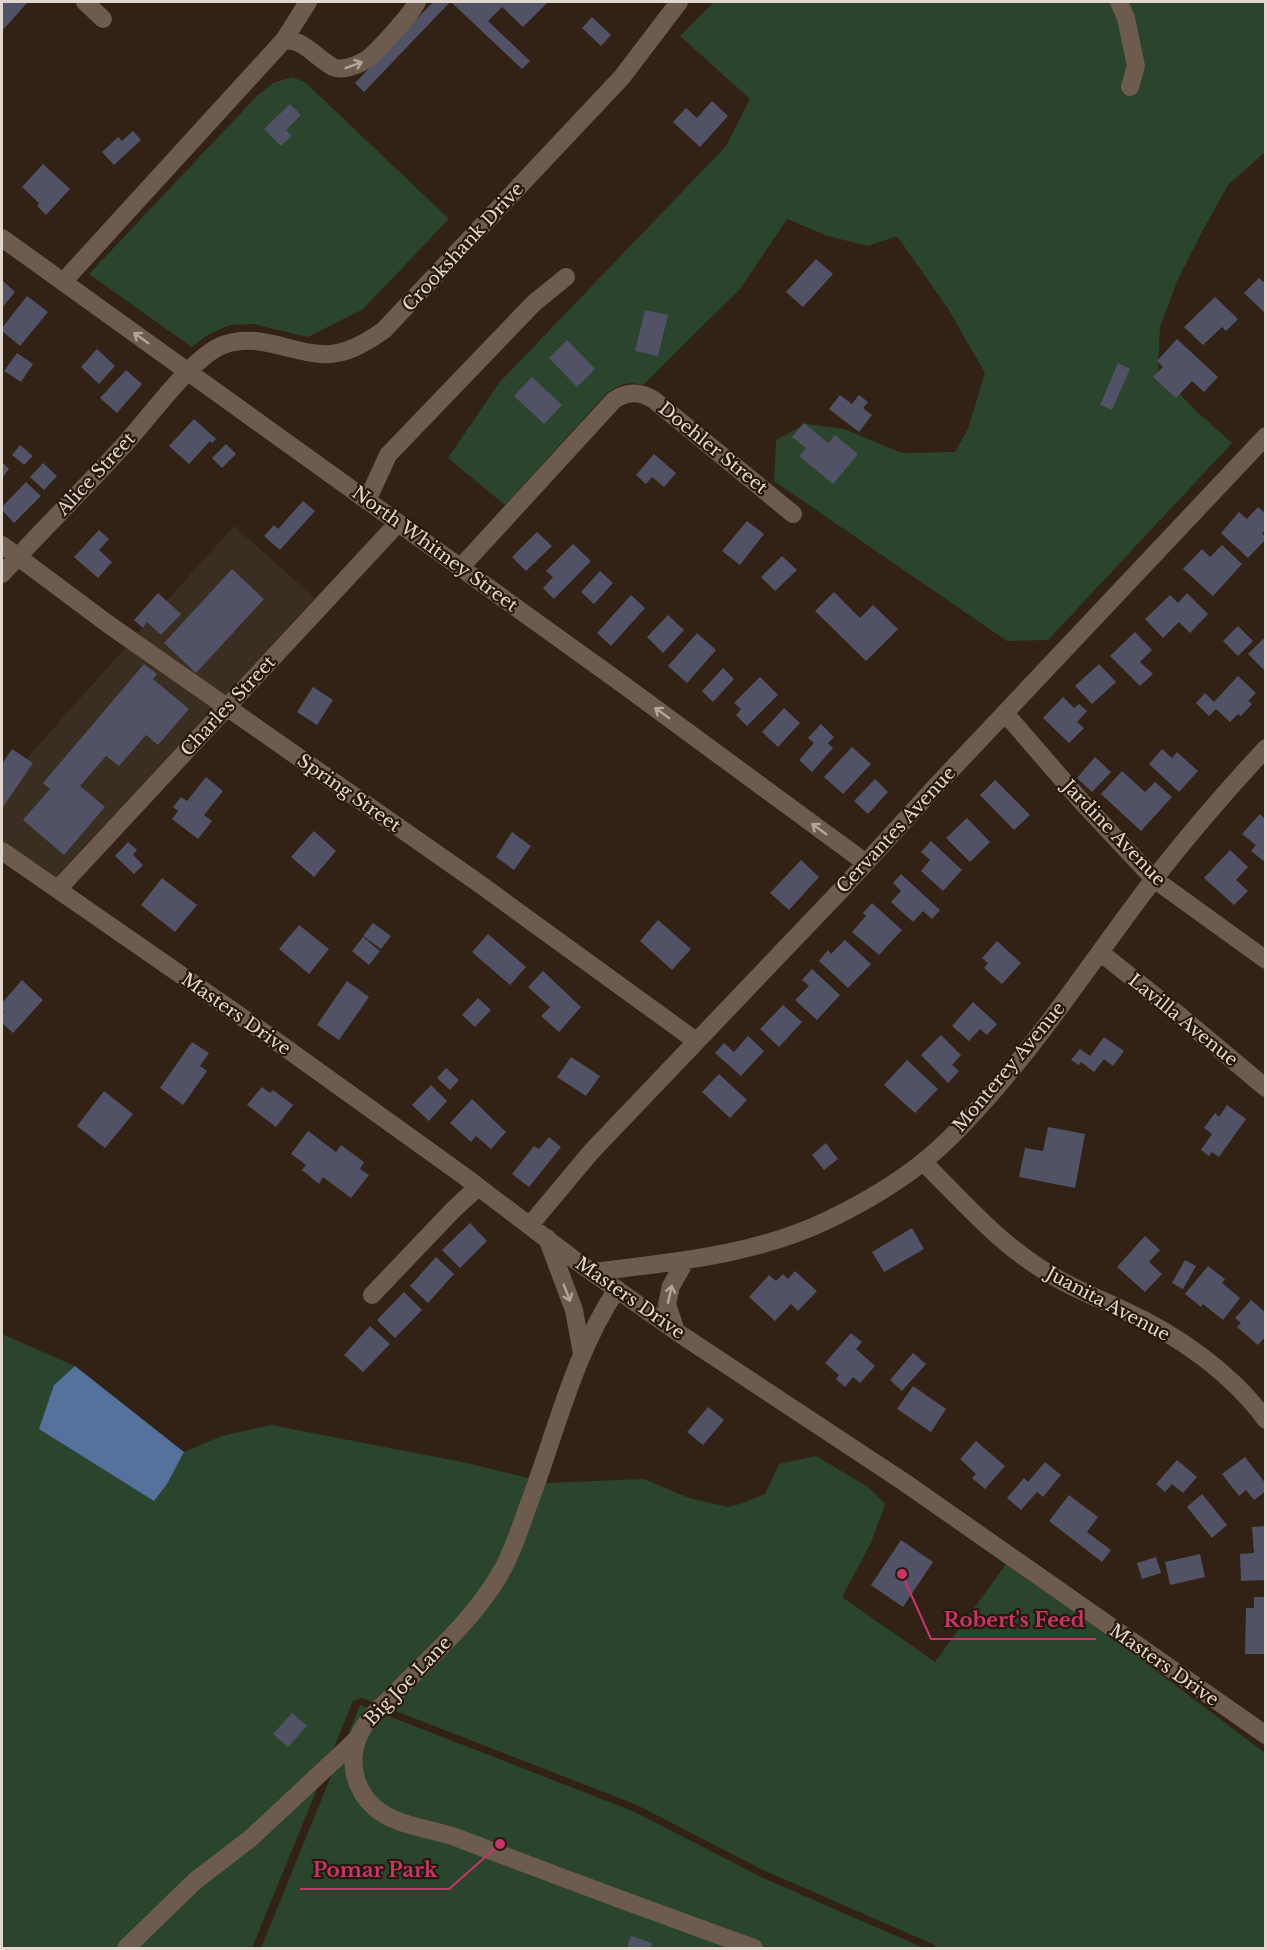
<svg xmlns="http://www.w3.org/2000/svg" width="1267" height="1950" viewBox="0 0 1267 1950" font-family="'Libre Baskerville',serif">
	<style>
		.commercial { fill: #3a2d21 }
		.green { fill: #2a442d }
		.water { fill: #54729c }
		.building { fill: #525266 }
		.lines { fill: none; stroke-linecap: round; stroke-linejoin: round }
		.minor { stroke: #6d5b4d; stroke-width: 18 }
		.oneway { stroke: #b3a59b }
		.labels { text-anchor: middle; stroke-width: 4.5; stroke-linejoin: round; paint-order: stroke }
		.street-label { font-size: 18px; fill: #e2d7cf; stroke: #27180c }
		.leader { fill: none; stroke: #c7356c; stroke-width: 2 }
		.callout-dot { fill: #c7356c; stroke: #27180c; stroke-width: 2 }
		.callout-label { font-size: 20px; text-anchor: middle; font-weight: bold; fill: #c7356c; stroke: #27180c; stroke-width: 4.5; stroke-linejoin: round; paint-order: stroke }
	</style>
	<rect width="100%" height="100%" fill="#322216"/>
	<!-- commercial -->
	<path class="commercial" d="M234 526 315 598 225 696 137 634Z
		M126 647 214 708 56 877 2 841V786Z"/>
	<!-- green -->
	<path class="green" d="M714 2H1265V152L1228 185 1202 232 1177 281 1160 327 1158 371 1194 409 1232 443 1048 640 1007 641 774 481 776 440 806 424 844 429 902 453 955 452 968 429 985 373 947 307 897 236 868 246 828 236 787 219 740 289 643 385C625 381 622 384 607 393L505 505 448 458 499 383 726 146 750 99 680 36Z
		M293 77 306 83 449 219 363 309 308 337 253 324 230 325 209 334 192 347 89 274 258 95 273 83Z
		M2 1334 75 1366 54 1385 167 1484 184 1452 222 1436 271 1425 467 1463 548 1483 644 1479 689 1498 728 1507 740 1504 765 1494 779 1464 816 1456 868 1487 885 1504 871 1543 842 1597 935 1662 1006 1564 1126 1648 1265 1753V1948H938L935 1945 763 1870 637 1805 362 1698 353 1701 252 1948H2Z
		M360 1705 635 1812 761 1877 924 1948H261Z"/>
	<!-- water -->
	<path class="water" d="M75 1366 184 1452 167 1484 154 1501 39 1429 54 1385Z"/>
	<!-- building -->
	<path class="building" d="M2 2 27 3 2 31Z
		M433 2H450L364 92 355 83Z
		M451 2H548L523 27 502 7 488 21 530 61 522 69Z
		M592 17 611 35 601 46 582 28Z
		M712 101 728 116 700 147 673 122 686 108 697 118Z
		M290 104 301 115 286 130 292 136 281 146 264 129Z
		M133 131 141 140 114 165 102 152 118 137 122 141Z
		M43 164 70 189 46 215 37 206 39 203 22 187Z
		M816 259 833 274 803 307 786 292Z
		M1259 278 1266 284V314L1244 293Z
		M2 280 15 292 2 308Z
		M27 296 48 312 20 346 2 331V328Z
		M1215 297 1238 319 1226 331 1222 327 1203 345 1184 327Z
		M645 310 668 315 658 356 635 351Z
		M1177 339 1218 377 1204 392 1192 381 1176 398 1153 377 1163 367 1157 361Z
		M567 340 595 369 577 387 549 358Z
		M97 349 115 366 99 384 81 367Z
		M17 353 33 364 21 382 4 371Z
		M1118 363 1130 369 1112 410 1100 405Z
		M126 370 142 384 117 413 100 398Z
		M532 377 562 405 544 424 514 396Z
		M840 395 852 404 859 395 868 402 863 408 872 415 859 432 829 409Z
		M194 419 216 439 212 443 210 441 189 464 169 446Z
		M804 423 828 443 835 435 858 454 833 484 799 456 806 448 792 437Z
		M226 444 236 454 222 468 212 458Z
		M20 445 33 456 24 465 12 455Z
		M654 454 676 473 664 487 652 477 646 484 636 475Z
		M2 462 9 469 2 478Z
		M43 463 57 476 44 490 30 477Z
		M26 482 41 496 14 523 2 510V507Z
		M303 501 315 511 280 550 264 536 274 525 278 529Z
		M1258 507 1266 514V530L1262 533 1266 539 1248 558 1221 533 1239 512 1247 519Z
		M747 521 764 534 740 565 722 551Z
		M99 530 109 539 99 550 112 562 98 578 74 557Z
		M537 532 552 546 526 571 512 557Z
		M573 544 591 561 554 599 543 588 553 577 546 571Z
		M1222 545 1242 564 1213 596 1183 569 1202 549 1210 557Z
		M782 556 797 570 775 591 761 577Z
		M232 569 264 599 196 673 164 643Z
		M600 571 613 583 594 604 581 592Z
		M834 592 860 618 873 605 898 629 866 661 815 611Z
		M158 593 181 614 161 635 147 622 143 628 134 620Z
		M1187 593 1208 614 1190 633 1179 622 1163 638 1145 619 1170 595 1178 603Z
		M631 595 645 608 611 646 597 633Z
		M668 615 684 630 663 653 647 637Z
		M1238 626 1253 641 1238 656 1223 641Z
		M1135 632 1152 650 1140 662 1153 674 1140 686 1110 656Z
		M697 633 716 650 687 683 668 666Z
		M1263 639 1266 641V672L1248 654Z
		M144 664 157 674 153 679 189 709 158 745 146 735 119 766 106 756 80 786 105 807 64 855 23 820 50 789 43 783Z
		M1099 664 1116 682 1092 704 1075 686Z
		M723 668 734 679 713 702 702 691Z
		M1238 676 1256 693 1248 701 1252 704 1241 716 1238 714 1230 722 1216 709 1209 716 1196 703 1205 693 1214 702Z
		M760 677 778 695 747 726 736 715 741 709 734 703Z
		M313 687 333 700 317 725 297 712Z
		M1063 697 1074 708 1079 704 1087 711 1077 722 1084 728 1069 743 1043 718Z
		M784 708 800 723 778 747 762 732Z
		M821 724 834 737 828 743 833 748 812 772 799 760 814 743 808 738Z
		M852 747 871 764 843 794 824 777Z
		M12 749 33 763 3 807 2 806V764Z
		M1162 749 1172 758 1177 752 1198 771 1179 792 1149 764Z
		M1095 757 1111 772 1092 792 1077 778Z
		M1122 771 1145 792 1155 782 1172 797 1141 831 1101 794Z
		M206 777 223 791 204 815 212 821 198 839 172 819 178 811 173 807 181 797 187 801Z
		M875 779 888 792 868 814 854 801Z
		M995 780 1030 815 1014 830 980 795Z
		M1260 814 1266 820V863L1251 851 1256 845 1242 834Z
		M967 818 990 842 970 862 946 838Z
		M314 831 336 851 314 877 291 857Z
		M512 832 531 846 514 870 496 857Z
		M931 841 962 870 943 891 921 871 930 860 921 852Z
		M128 842 137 850 133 855 143 865 134 874 115 856Z
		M1230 850 1248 867 1236 880 1248 891 1234 905 1204 878Z
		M801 860 819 877 789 910 770 893Z
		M901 874 940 910 932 919 923 911 913 922 891 902 901 891 893 883Z
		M162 878 197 905 175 932 141 905Z
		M872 903 902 930 879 955 852 932 866 916 863 913Z
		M658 920 691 949 672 970 640 941Z
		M373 923 391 936 381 949 363 936Z
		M299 925 329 949 309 974 279 949Z
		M488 934 526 967 510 985 472 952Z
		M363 937 380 951 369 965 352 951Z
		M845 940 871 964 848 988 819 961 828 950 831 954Z
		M997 941 1021 963 1002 984 984 968 988 963 982 958Z
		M812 969 840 995 817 1020 795 1000 809 986 802 980Z
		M543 971 581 1007 559 1032 541 1016 550 1007 528 987Z
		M22 980 43 1000 13 1033 2 1023V1014L4 1012 2 1010V1003Z
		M347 981 369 997 339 1040 317 1025Z
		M478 998 491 1010 475 1027 462 1015Z
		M973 1002 997 1024 987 1035 980 1029 969 1041 952 1026Z
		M783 1005 802 1022 779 1047 760 1029Z
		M941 1035 961 1055 952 1065 959 1071 948 1083 921 1055Z
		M748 1036 764 1051 741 1076 715 1053 724 1043 734 1052Z
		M1104 1037 1124 1051 1113 1066 1104 1059 1094 1072 1081 1062 1079 1065 1071 1060 1080 1049 1090 1056Z
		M192 1042 209 1053 200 1066 207 1071 183 1105 160 1088Z
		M571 1057 600 1076 586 1096 557 1077Z
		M907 1060 938 1089 915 1113 884 1085Z
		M446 1068 459 1080 450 1090 437 1078Z
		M719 1074 747 1100 730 1118 702 1092Z
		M431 1085 447 1101 429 1121 412 1105Z
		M262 1087 270 1093 273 1090 293 1105 276 1127 247 1105Z
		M104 1091 133 1114 105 1148 77 1126Z
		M472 1099 506 1132 491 1149 476 1136 471 1142 450 1123Z
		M1227 1105 1246 1119 1219 1157 1212 1152 1209 1156 1201 1150 1212 1134 1204 1128 1215 1113 1219 1117Z
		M1048 1127 1085 1134 1075 1188 1019 1177 1025 1148 1043 1151Z
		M308 1131 336 1152 341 1145 364 1162 360 1169 369 1175 351 1198 323 1177 319 1184 302 1170 306 1165 291 1154Z
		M549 1137 561 1147 529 1187 512 1174 534 1146 539 1149Z
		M826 1143 838 1159 824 1170 812 1155Z
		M470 1223 487 1241 460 1268 442 1250Z
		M912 1228 924 1249 884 1272 872 1252Z
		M1145 1236 1160 1250 1149 1262 1162 1274 1145 1292 1117 1267Z
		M436 1257 454 1274 428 1303 410 1286Z
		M1185 1260 1196 1266 1183 1289 1172 1283Z
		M1208 1266 1225 1279 1222 1283 1240 1298 1223 1320 1203 1304 1201 1307 1185 1294Z
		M795 1271 817 1291 798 1311 791 1304 775 1321 749 1297 769 1275 776 1281 783 1274 788 1279Z
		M404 1292 422 1310 395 1338 377 1320Z
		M1251 1300 1266 1313V1336L1258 1345 1237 1327 1241 1323 1235 1318Z
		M370 1326 390 1344 363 1372 344 1355Z
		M851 1333 862 1342 856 1349 875 1366 860 1383 853 1377 845 1387 836 1379 839 1375 825 1363Z
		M913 1353 926 1364 902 1391 890 1380Z
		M913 1386 946 1409 931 1432 897 1409Z
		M708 1407 724 1420 703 1445 687 1432Z
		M976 1441 1005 1466 985 1489 972 1478 976 1474 960 1459Z
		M1245 1457 1266 1484V1491L1254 1500 1246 1490 1239 1496 1222 1474Z
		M1177 1460 1197 1477 1183 1493 1172 1484 1165 1492 1156 1484Z
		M1045 1462 1061 1475 1043 1497 1037 1492 1021 1510 1007 1498 1024 1478 1028 1482Z
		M1202 1494 1227 1525 1212 1538 1187 1507Z
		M1069 1495 1098 1517 1087 1532 1111 1550 1102 1562 1049 1521Z
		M1266 1526V1580L1241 1581 1240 1554 1254 1553 1252 1527Z
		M901 1540 933 1562 903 1607 871 1585Z
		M1200 1554 1205 1577 1170 1585 1165 1562Z
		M1156 1557 1161 1573 1142 1579 1137 1563Z
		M1254 1597H1266V1654H1245L1246 1608H1254Z
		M292 1713 307 1726 288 1747 273 1734Z
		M631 1936 652 1943 651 1948H627Z"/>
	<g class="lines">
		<!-- minor -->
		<path class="minor" d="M85 2 103 19
			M1119 2 1126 18 1136 66 1130 87
			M284 40C304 39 316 58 333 67 341 71 356 66 364 61 375 55 412 13 417 2
			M2 238 621 683 866 863
			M63 282 284 40 308 2
			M367 501 388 455 534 303 566 277
			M2 545 108 624 477 882 696 1041
			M460 568 614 400C628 391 640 391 654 400L793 514
			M2 574C42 530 84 489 124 445 149 418 192 357 223 345 257 332 288 352 321 354 344 356 366 343 384 330L622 77 679 2
			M1005 713 1081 801 1154 879 1266 960
			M2 851 262 1031 464 1176 572 1258 683 1336 904 1482 1266 1735
			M58 889 398 523
			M1101 953 1179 1015 1266 1088
			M923 1162C960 1198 994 1238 1037 1266 1065 1285 1093 1296 1123 1310 1176 1334 1231 1372 1266 1420
			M530 1225 591 1152 842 889 936 786 1266 436
			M547 1238 574 1310 582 1354
			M593 1272C673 1262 757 1255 830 1219 863 1203 894 1185 923 1162 950 1140 973 1115 996 1088 1053 1022 1101 948 1154 879 1189 834 1227 790 1266 748
			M617 1289C573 1355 555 1436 527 1509 519 1531 512 1554 500 1574 473 1620 433 1654 396 1692 383 1706 365 1719 358 1738 348 1762 355 1790 374 1807 395 1826 429 1828 455 1837 554 1875 654 1912 754 1948
			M372 1295 454 1209 478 1187
			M676 1331 667 1304 671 1286 686 1260
			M126 1948 195 1881 251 1838 357 1739"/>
	</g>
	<!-- one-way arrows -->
	<defs><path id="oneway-shaft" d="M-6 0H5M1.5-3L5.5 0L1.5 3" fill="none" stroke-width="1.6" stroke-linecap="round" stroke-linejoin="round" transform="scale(1.5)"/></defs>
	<g class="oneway">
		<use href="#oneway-shaft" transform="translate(354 65) rotate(-21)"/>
		<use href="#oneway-shaft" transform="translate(141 338) rotate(-144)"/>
		<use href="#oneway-shaft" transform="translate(662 713) rotate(-144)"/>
		<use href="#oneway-shaft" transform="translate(819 829) rotate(-144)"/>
		<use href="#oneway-shaft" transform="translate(567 1293) rotate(69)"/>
		<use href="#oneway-shaft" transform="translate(670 1294) rotate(-77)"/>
	</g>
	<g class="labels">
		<!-- street labels -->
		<g class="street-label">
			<text transform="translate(463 247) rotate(-47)" y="6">Crookshank Drive</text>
			<text transform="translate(713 448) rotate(39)" y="6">Doehler Street</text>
			<text transform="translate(96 474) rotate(-47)" y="6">Alice Street</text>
			<text transform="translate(435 549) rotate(36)" y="6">North Whitney Street</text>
			<text transform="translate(228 706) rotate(-47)" y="6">Charles Street</text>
			<text transform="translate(349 793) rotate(35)" y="6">Spring Street</text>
			<text transform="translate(896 830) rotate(-47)" y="6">Cervantes Avenue</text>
			<text transform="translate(1114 833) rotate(46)" y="6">Jardine Avenue</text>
			<text transform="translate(236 1014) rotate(35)" y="6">Masters Drive</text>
			<text transform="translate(1183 1020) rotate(39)" y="6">Lavilla Avenue</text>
			<text transform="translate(1009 1067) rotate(-50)" y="6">Monterey Avenue</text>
			<text transform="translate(630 1298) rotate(35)" y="6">Masters Drive</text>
			<text transform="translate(1108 1304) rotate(28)" y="6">Juanita Avenue</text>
			<text transform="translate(1164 1665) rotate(35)" y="6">Masters Drive</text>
			<text transform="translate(408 1681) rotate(-46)" y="6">Big Joe Lane</text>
		</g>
	</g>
	<!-- callouts -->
	<path class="leader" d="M902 1574L931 1639H1096M500 1844L449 1889H300"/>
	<g class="callout-dot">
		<circle cx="902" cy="1574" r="6"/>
		<circle cx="500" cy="1844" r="6"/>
	</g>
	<g class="callout-label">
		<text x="1014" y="1627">Robert's Feed</text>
		<text x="375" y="1877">Pomar Park</text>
	</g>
	<!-- border -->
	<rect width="1267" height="1950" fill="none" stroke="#e2d7cf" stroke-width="6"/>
</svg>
